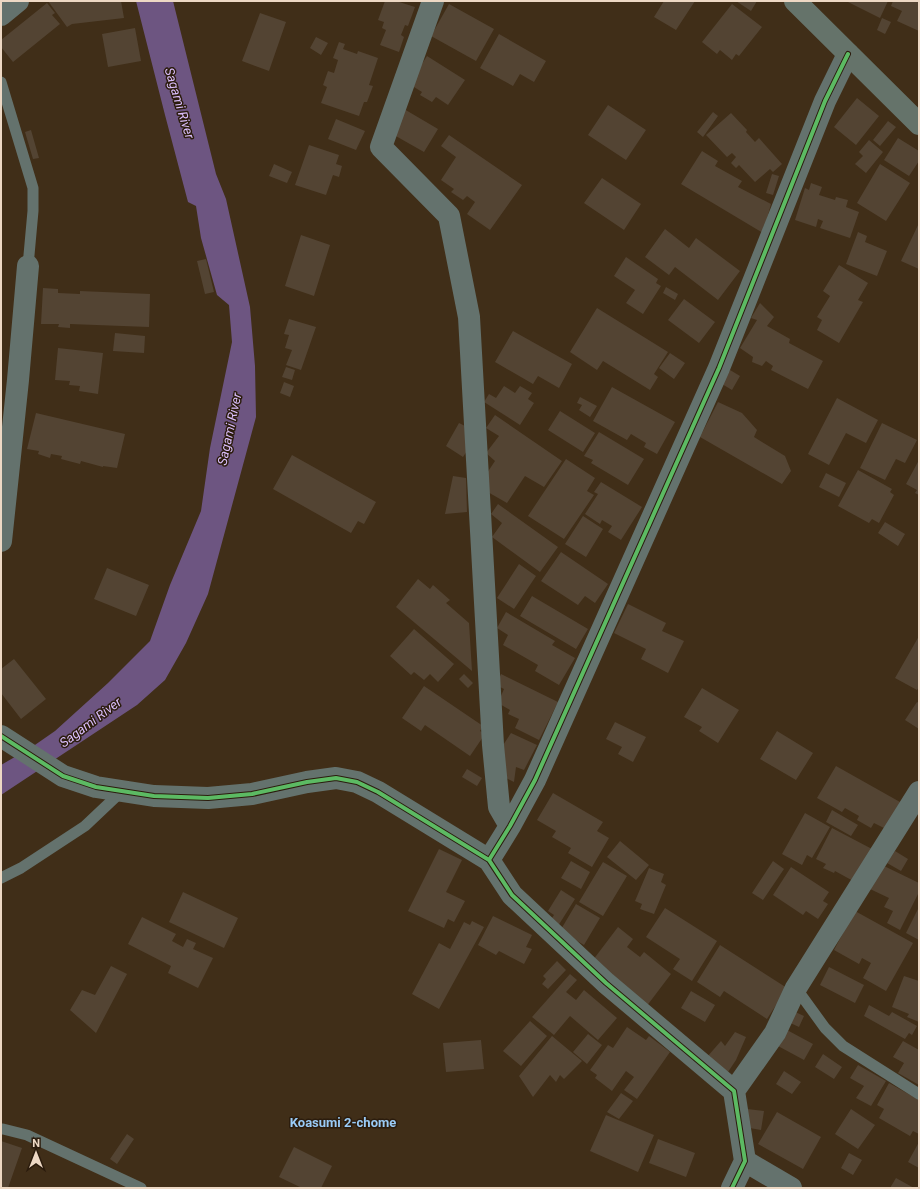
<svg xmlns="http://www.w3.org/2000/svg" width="920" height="1189" viewBox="0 0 920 1189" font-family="Roboto,sans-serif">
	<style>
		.water { fill: #6d5581 }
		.building { fill: #534433 }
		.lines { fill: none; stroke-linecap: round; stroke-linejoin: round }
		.lane { stroke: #64726d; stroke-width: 11 }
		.street { stroke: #64726d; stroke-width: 22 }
		.secondary { stroke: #65736a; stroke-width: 22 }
		.cycleway-casing { stroke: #2b1c0d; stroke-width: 6 }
		.cycleway { stroke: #5cba63; stroke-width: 4 }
		.labels { text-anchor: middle; stroke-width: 3; stroke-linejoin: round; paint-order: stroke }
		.water-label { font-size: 13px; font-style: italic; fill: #dabefc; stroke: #2b1c0d }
		.neighbourhood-label { font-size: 13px; font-weight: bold; fill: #9acbf6; stroke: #2b1c0d }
	</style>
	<rect width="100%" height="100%" fill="#402e18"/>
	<!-- water -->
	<path class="water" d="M136 1H173L216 174 226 199 250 307 255 366 256 417 208 594 186 643 165 680 137 705 1 795V765L32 747 55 731 108 683 150 641 170 585 201 511 210 448 232 342 229 305 217 295 201 238 196 206 188 202 165 115Z"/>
	<!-- building -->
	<path class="building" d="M48 1H121L124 18 72 24 67 27Z
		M385 1H396L415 7 408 26 405 25 401 35 404 37 399 52 380 45 386 30 382 28 384 22 378 20Z
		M664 1H695L676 30 654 17Z
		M736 1H757L751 11Z
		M846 1H888L880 18Z
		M893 1H919V31L897 21 902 11 891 6Z
		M47 3 55 13 52 15 60 24 13 62 1 47V40Z
		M449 4 494 29 476 61 431 36Z
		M732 4 762 27 739 56 736 54 732 60 720 50 717 54 702 42Z
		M260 13 286 22 269 71 242 61Z
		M882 18 891 22 885 34 877 30Z
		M135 28 141 61 108 67 102 34Z
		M499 34 546 61 534 82 520 74 513 86 480 68Z
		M316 37 328 43 321 55 310 48Z
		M339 42 345 44 343 49 357 54 358 51 378 58 369 85 373 86 367 102H364L359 116 321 103 327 87 323 85 328 71 334 73 338 60 333 58Z
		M427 56 465 80 448 105 436 97 432 102 420 95 422 92 409 84Z
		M857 98 879 116 856 145 834 127Z
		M608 105 646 130 626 160 588 135Z
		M404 109 438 129 424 152 394 135Z
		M713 112 718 116 703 137 697 132Z
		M731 113 747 130 746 132 755 142 759 138 782 164 773 172 770 169 755 182 739 165 736 168 731 163 736 157 732 153 727 157 706 135Z
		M336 119 365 131 356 150 328 139Z
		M888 121 896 127 880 146 873 140Z
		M31 130 39 158 33 159 25 132Z
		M449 135 522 185 490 230 467 214 475 202 467 196 463 200 451 192 454 189 441 180 456 157 441 146Z
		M898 138 919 151V161L909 176 884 160Z
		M869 140 883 152 866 173 855 164 863 156 859 152Z
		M309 145 339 155 336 164 342 166 339 177 333 175 326 195 295 185Z
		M702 151 718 161 715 166 742 181 738 187 771 204 763 233 681 184Z
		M274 164 292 172 287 183 269 176Z
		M880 164 910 183 886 221 857 203Z
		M772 174 779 176 773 195 766 193Z
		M602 178 641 204 624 230 584 203Z
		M811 183 822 187 819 195 835 200 836 197 848 200 846 207 859 212 850 238 820 228 823 221 818 219 816 227 795 220 805 188 809 190Z
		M919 223V269L901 261Z
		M665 229 689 248 696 238 740 271 718 300 675 267 669 275 645 257Z
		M858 232 867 236 865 242 887 251 877 276 846 264Z
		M301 235 330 245 314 296 285 286Z
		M626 257 658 279 656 283 661 286 643 314 626 303 635 290 614 276Z
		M206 259 214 292 205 294 197 261Z
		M839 265 868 283 858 300 863 302 839 343 817 330 822 320 817 317 830 296 823 291Z
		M666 287 678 294 675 300 663 293Z
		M43 288 58 289V293L80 294V291L150 294 149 327 70 324V328L58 327 59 324H41Z
		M684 299 715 322 699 343 668 320Z
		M760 303 774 317 767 326 790 339 789 343 823 361 808 389 771 370 773 366 766 361 762 366 752 362 753 357 740 348 757 320 751 318Z
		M597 308 668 352 654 374 658 377 650 390 603 361 597 370 570 352Z
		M289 319 316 327 301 370 286 365 292 350 285 348 289 335 284 334Z
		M513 331 572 364 559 388 538 376 533 384 495 362Z
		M115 333 145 336 144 353 113 351Z
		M58 348 103 353 98 394 79 391 80 386 69 385 70 381 55 380Z
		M670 353 685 363 674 379 659 368Z
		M286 367 295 370 292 380 282 377Z
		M730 370 740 376 732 390 722 384Z
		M284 382 294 386 290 397 280 393Z
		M504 386 515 393 520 386 532 393 528 399 534 403 520 425 484 402 489 394 496 398Z
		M612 387 675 422 657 454 644 447 646 443 631 434 627 440 593 421Z
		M580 397 597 406 590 417 579 410 582 405 577 403Z
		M837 398 878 420 866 443 846 433 829 465 808 454Z
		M718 402 742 413 757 430 754 437 785 456 791 471 782 484 700 437Z
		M560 411 595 433 583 452 548 430Z
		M36 413 125 434 117 468 103 466V467L81 461 80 464 61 459 62 456 51 454 50 458 38 454 39 451 27 449Z
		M495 415 562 461 544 487 525 476 507 503 486 491 487 473 495 461 486 453 499 436 486 428Z
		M459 423 467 427V451L463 457 446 446Z
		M882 423 917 440 905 463 896 459 885 480 860 468Z
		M599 432 644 459 628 485 591 463 593 460 584 456Z
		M292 455 376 502 364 524 358 521 351 533 273 489Z
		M566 459 595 478 587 491 594 495 564 539 528 516Z
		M919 460V495L915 493 917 490 906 484Z
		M858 470 892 489 890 492 894 495 879 523 872 519 869 523 838 506Z
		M826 473 846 483 839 497 819 487Z
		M453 476 466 478 467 512 445 514Z
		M601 482 642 507 621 540 608 532 612 526 602 520 600 524 585 514 598 494 594 492Z
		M498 504 558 547 540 572 492 537 502 523 491 514Z
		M583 516 603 529 586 557 565 544Z
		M885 522 905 534 898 546 878 533Z
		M561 552 608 584 595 603 585 596 578 605 541 581Z
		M519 564 536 576 514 609 497 598Z
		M107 568 149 585 136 616 94 599Z
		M418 579 430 589 433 585 450 600 446 603 469 623 472 671 396 607Z
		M532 596 588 629 576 649 520 616Z
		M628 604 666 623 662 631 684 641 668 673 641 659 646 649 614 633Z
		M506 612 555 641 552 645 575 658 559 685 535 671 538 665 503 645 508 635 497 628Z
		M414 629 454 664 438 682 430 674 424 680 414 672 411 675 390 656Z
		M919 636V687L917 690 895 678Z
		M14 659 46 699 21 719 1 693V669Z
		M464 674 473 683 468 688 459 679Z
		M501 674 558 702 539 740 515 728 519 719 508 714 510 710 498 703 504 689 496 685Z
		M424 686 483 726 480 731 485 734 470 756 425 725 421 731 402 718Z
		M702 688 739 710 718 743 699 731 702 727 684 717Z
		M917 702 919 703V729L905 720Z
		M615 722 646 737 633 762 618 754 622 747 606 739Z
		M777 731 813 753 796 780 760 759Z
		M511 733 537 745 524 770 516 767 514 782 502 776 498 753Z
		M836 766 900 802 886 829 874 823 871 828 857 820 859 816 845 808 842 812 817 798Z
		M467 769 482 778 477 786 462 777Z
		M553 793 603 822 597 831 609 838 592 867 568 853 571 848 552 837 556 831 537 820Z
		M832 810 858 825 851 836 826 822Z
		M805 813 830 827 812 858 807 855 802 865 782 854Z
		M832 828 872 849 855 882 835 871 834 873 823 868 826 864 816 859Z
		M620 841 649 865 636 880 607 857Z
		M439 849 462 860 446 892 465 901 454 922 448 919 444 928 408 911Z
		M895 851 908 859 901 871 887 863Z
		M571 861 590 872 581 889 561 878Z
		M773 861 784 869 763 900 752 893Z
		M603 862 627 876 603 916 579 902Z
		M882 865 919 883V892L900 930 887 923 893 911 884 907 889 898 870 889Z
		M791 867 829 892 823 901 828 904 818 919 806 911 803 915 773 895Z
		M649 868 664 874 661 882 666 885 654 914 640 909 642 904 635 901Z
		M561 890 575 899 558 926 550 921 554 915 548 911Z
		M183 892 238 918 224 948 169 922Z
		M576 904 600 918 584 945 560 931Z
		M919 907V940L906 933Z
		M665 908 717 941 692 981 673 969 680 959 646 937Z
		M855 911 913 943 886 991 863 978 871 963 862 958 859 964 834 950Z
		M493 916 532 935 526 947 532 949 524 964 499 951 496 955 478 945Z
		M142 917 176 934 172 941 183 947 187 939 196 943 193 949 213 958 198 988 168 973 171 966 128 944Z
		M472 921 484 927 439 1009 412 994 439 943 450 949 464 922 470 925Z
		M618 927 633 939 627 947 640 957 644 952 671 974 646 1007 593 960Z
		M720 945 787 988 767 1019 724 991 720 997 697 982Z
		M557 961 566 970 548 989 542 984 546 979 543 976Z
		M111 966 127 974 96 1033 70 1010 82 990 95 995Z
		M829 967 864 985 855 1003 820 985Z
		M570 974 577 980 566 992 576 1000 584 990 617 1018 598 1040 570 1016 554 1035 532 1017Z
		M904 976 919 981V1022L907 1017 909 1014 892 1007Z
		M691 991 715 1005 705 1022 681 1008Z
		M869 1005 889 1016 892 1012 917 1026 912 1035 909 1033 905 1039 864 1016Z
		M791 1010 804 1016 799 1027 786 1021Z
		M530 1021 547 1036 521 1066 503 1051Z
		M627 1027 646 1040 649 1036 670 1052 637 1099 624 1090 634 1077 626 1071 612 1091 595 1078 597 1075 590 1070 608 1045 613 1048Z
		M787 1030 813 1044 804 1060 778 1046Z
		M735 1032 746 1037 736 1060 728 1072 707 1057 721 1041 725 1046Z
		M588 1034 602 1045 587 1064 573 1052Z
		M552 1036 582 1061 564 1079 560 1075 556 1082 550 1075 533 1097 519 1076Z
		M481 1040 484 1069 446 1072 443 1043Z
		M903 1041 919 1050V1085L898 1073 904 1063 893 1057Z
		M823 1054 842 1067 834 1079 815 1067Z
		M858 1065 886 1081 871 1106 856 1098 864 1086 850 1078Z
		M784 1071 801 1082 792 1094 776 1084Z
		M889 1083 919 1100V1134L913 1131 910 1136 879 1118 884 1109 877 1105Z
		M621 1093 633 1101 619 1119 607 1112Z
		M747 1109 764 1111 761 1130 744 1127Z
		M851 1109 875 1125 858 1149 835 1134Z
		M777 1112 821 1137 803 1169 758 1144Z
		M606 1115 654 1135 638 1172 590 1151Z
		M127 1134 134 1139 117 1164 110 1159Z
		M658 1139 695 1153 686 1177 649 1163Z
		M1 1141 22 1148 8 1188H1Z
		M919 1142V1168L908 1162Z
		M294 1147 332 1166 321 1188H302L279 1177Z
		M849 1153 862 1160 853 1175 841 1168Z
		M896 1178 914 1188H890Z"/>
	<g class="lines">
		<!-- lane -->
		<path class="lane" d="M1 82 33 188V211L28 266
			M1 878 21 868 85 826 122 791
			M796 988 825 1028 843 1046 919 1094
			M1 1129H3L27 1135 141 1188"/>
		<!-- street -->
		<path class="street" d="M433 1 381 147 449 216 469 317 493 745 499 807 510 826
			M1 15 18 1
			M1 541 18 380 28 266
			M1 736 63 776 96 787 154 796 208 798 252 794 307 782 336 778 357 782 378 792 489 860 512 895 606 983 734 1091 745 1161 732 1188
			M489 860 510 826 535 780 719 368 825 101 848 54
			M734 1091 775 1033 796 988 919 792
			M745 1161 791 1188"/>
		<!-- secondary -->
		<path class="secondary" d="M795 1 919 124"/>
		<!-- cycleway casing -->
		<g class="cycleway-casing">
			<path id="cycleway" d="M1 736 63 776 96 787 154 796 208 798 252 794 307 782 336 778 357 782 378 792 489 860 512 895 606 983 734 1091 745 1161 732 1188
				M489 860 510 826 535 780 719 368 825 101 848 54"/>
		</g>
		<!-- cycleway -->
		<use href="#cycleway" class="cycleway"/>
	</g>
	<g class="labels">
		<!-- water labels -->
		<g class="water-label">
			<text transform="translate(180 103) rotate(73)" y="5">Sagami River</text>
			<text transform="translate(229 429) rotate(-78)" y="5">Sagami River</text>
			<text transform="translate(90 722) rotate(-37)" y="5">Sagami River</text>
		</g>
		<!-- neighbourhood labels -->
		<g class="neighbourhood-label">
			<text x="343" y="1127">Koasumi 2-chome</text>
		</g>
	</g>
	<!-- border -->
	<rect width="920" height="1189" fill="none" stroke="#edd8c4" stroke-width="4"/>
	<!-- north arrow -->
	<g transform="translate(36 1153)" stroke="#2b1c0d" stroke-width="3" paint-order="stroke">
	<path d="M0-3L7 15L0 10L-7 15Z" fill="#edd8c4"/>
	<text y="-6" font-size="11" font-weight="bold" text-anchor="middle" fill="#edd8c4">N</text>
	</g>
</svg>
